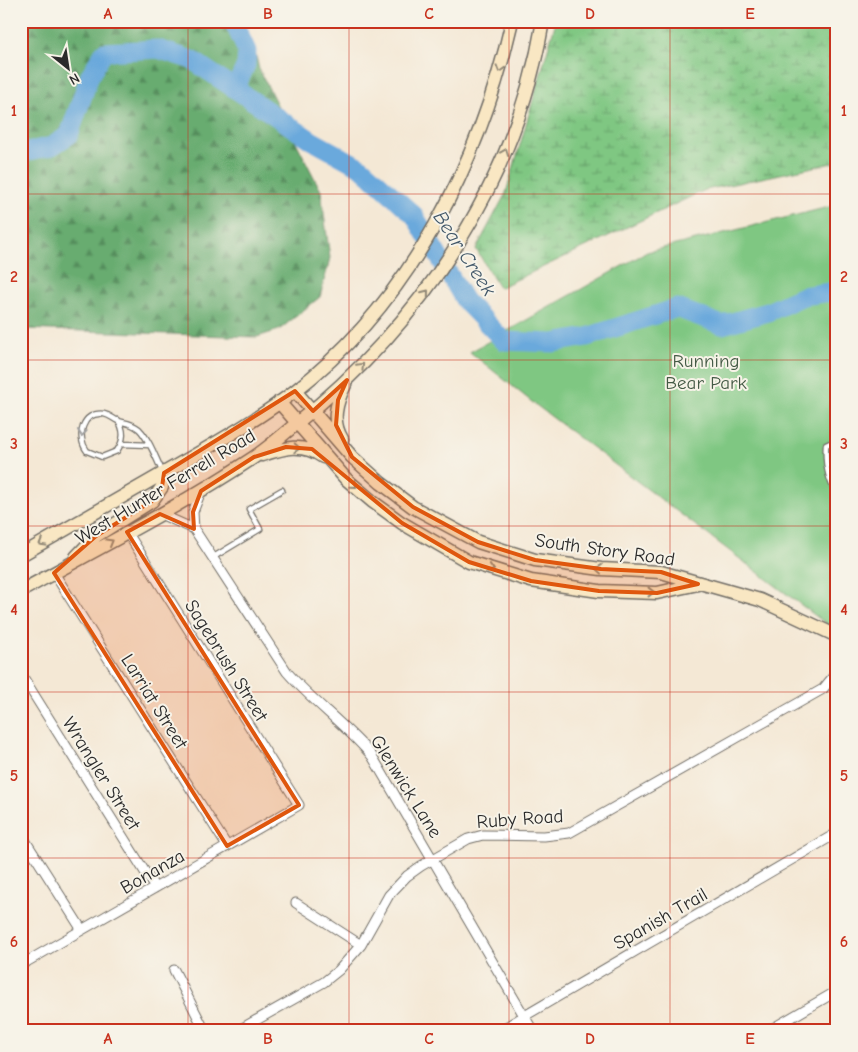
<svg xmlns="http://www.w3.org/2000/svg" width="858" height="1052" viewBox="0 0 858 1052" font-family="'Comic Neue',sans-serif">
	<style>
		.forest { fill: url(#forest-firs); stroke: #496c4e }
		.wetland { fill: url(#wetland-marsh); stroke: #557956 }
		.park { fill: #7fc782; stroke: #557956 }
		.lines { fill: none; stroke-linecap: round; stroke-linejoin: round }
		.river { stroke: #6aa9dc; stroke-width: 19 }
		.service-casing { stroke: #716d66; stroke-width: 7 }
		.minor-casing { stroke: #716d66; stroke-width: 11 }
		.secondary-casing { stroke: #716d66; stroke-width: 15 }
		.service { stroke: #fff; stroke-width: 4.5 }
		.minor { stroke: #fff; stroke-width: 9 }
		.secondary { stroke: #f9e7c3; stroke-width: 12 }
		.oneway { stroke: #928977 }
		.oneway2 { stroke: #a0a0a0 }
		.marked { fill: #df570e; fill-opacity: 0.2; stroke: #df570e; stroke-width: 4; stroke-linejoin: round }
		.grid { fill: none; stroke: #c8321e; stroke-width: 1; stroke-opacity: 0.55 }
		.labels { text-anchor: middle; stroke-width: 4; stroke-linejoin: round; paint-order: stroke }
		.park-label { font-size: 19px; fill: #445a45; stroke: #f7f3e8 }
		.street-label { font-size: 19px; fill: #2b2b2b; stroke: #f7f3e8 }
		.water-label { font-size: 20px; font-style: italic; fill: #415769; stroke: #f7f3e8 }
		.neatline { fill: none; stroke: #c8321e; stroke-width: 2 }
		.grid-label { font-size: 16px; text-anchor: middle; font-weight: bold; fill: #c8321e }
	</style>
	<defs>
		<pattern id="forest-firs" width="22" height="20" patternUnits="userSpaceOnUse" patternTransform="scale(1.25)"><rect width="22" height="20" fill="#67ac70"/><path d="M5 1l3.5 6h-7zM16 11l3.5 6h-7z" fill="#558c5c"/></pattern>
		<pattern id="wetland-marsh" width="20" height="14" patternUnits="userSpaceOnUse" patternTransform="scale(1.25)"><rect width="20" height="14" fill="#7fc782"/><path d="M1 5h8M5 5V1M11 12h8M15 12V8" fill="none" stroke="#68a26b"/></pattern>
	</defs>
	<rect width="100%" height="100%" fill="#f7f3e8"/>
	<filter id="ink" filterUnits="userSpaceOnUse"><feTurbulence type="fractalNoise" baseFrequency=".02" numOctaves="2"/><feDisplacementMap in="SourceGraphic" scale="10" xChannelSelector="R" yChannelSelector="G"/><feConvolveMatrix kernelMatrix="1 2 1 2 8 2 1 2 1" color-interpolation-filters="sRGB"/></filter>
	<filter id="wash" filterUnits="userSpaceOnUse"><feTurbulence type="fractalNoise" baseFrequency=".0096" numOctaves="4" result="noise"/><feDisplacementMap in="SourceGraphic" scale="20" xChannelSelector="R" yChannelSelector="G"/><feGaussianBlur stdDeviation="1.12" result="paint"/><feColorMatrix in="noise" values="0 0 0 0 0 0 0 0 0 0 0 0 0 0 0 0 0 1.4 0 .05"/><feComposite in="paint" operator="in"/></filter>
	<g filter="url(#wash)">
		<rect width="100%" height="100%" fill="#f4e8d5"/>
		<!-- forest -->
		<path class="forest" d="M21 21H238L255 52 259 69 321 191 330 258 320 297 279 330 257 337 21 329Z"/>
		<!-- wetland -->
		<path class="wetland" d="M556 21H837V162L705 190 499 288 476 249 506 193Z"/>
		<!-- park -->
		<path class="park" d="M837 205V632L532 402 470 352 647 252Z"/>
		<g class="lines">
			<!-- river -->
			<path class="river" d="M233 21 247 51 246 65 235 89
				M21 153 52 146 69 135 90 75 104 52 158 49 192 60 311 140 362 168 414 215 465 301 504 341 553 343 587 337 677 308 722 325 768 312 803 296 837 291"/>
		</g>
	</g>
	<g filter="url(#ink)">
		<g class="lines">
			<!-- service casing -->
			<g class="service-casing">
				<path id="service" d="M118 420C125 431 124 440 117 451L102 457 87 451C76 437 82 411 104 414 110 415 113 419 118 421 126 423 132 423 139 429 150 440 156 459 163 473
					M837 440 826 445C825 463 827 479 837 494
					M122 444 150 445
					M212 558 260 529 249 509 282 490"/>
			</g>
			<!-- minor casing -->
			<g class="minor-casing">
				<path id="minor" d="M160 514 194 529 287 672C313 702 346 725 372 756L533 1031
					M194 529 193 512 201 491
					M54 573 227 846
					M21 674 155 888
					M21 834 82 930
					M296 903 361 945
					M21 965 299 805 127 532
					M174 970 205 1031
					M237 1031 324 982 339 970 361 945 389 895 407 876 421 866 468 839 483 835 544 836 569 833 823 689 837 672
					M499 1031 837 833
					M768 1031 837 991"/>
			</g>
			<!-- secondary casing -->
			<g class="secondary-casing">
				<path id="secondary" d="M295 391 352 457 381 483 413 507 478 542 535 560 601 569 661 572 760 600 837 636
					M279 402 346 479 373 502 402 523 469 562 531 581 599 591 657 593 698 584
					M342 439C331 421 336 403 345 385
					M262 455C284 448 302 442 323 457
					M21 555C75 524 129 493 183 462 221 440 260 418 295 391 411 301 480 162 512 21
					M76 557 96 536 152 501 162 487 164 473
					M21 591C99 548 179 507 253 458 268 448 283 435 297 423 423 322 516 182 543 21"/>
			</g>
			<!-- service -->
			<use href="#service" class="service"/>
			<!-- minor -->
			<use href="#minor" class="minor"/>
			<!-- secondary -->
			<use href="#secondary" class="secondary"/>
		</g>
		<!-- one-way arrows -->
		<defs><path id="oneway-chevron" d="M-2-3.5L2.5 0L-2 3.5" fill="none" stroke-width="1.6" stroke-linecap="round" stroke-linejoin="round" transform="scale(1.25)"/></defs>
		<g class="oneway">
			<use href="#oneway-chevron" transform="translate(500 69) rotate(107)"/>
			<use href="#oneway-chevron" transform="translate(505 152) rotate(-67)"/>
			<use href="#oneway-chevron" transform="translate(426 293) rotate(-51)"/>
			<use href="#oneway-chevron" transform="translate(361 366) rotate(-46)"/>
			<use href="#oneway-chevron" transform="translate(297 448) rotate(3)"/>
			<use href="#oneway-chevron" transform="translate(354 485) rotate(41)"/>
			<use href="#oneway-chevron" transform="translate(110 542) rotate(-30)"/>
			<use href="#oneway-chevron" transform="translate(42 543) rotate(150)"/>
			<use href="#oneway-chevron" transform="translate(491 569) rotate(17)"/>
			<use href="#oneway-chevron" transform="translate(599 569) rotate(-174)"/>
			<use href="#oneway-chevron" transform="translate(651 592)"/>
		</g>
		<use class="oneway2" href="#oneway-chevron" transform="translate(82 433) rotate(96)"/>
	</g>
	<!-- marked area -->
	<path class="marked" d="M347 380 338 400 336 425 352 457 413 507 478 542 535 560 601 569 661 572 698 584 657 593 599 591 531 581 469 562 402 523 312 449 286 447 254 457 201 491 193 512 194 529 160 514 127 532 299 805 227 846 54 573 96 536 152 501 162 487 164 473 295 391 313 411Z"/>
	<!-- grid -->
	<path class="grid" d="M188 21V1031M349 21V1031M509 21V1031M670 21V1031M21 194H837M21 360H837M21 526H837M21 692H837M21 858H837"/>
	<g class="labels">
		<!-- park labels -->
		<g class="park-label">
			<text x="706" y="367">Running<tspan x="706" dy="22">Bear Park</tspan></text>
		</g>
		<!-- street labels -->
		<g class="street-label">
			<text transform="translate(165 486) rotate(-31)" y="7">West Hunter Ferrell Road</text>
			<text transform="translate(605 549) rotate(8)" y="7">South Story Road</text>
			<text transform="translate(227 660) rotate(58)" y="7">Sagebrush Street</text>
			<text transform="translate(155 701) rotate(58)" y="7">Larriat Street</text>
			<text transform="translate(102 773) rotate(58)" y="7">Wrangler Street</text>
			<text transform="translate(407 786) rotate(58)" y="7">Glenwick Lane</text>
			<text transform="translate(520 818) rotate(-4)" y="7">Ruby Road</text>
			<text transform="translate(152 871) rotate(-30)" y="7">Bonanza</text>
			<text transform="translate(660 918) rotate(-30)" y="7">Spanish Trail</text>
		</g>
		<!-- water labels -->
		<g class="water-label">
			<text transform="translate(465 253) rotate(57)" y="7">Bear Creek</text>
		</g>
	</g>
	<!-- margin -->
	<rect width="858" height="1052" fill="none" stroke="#f7f3e8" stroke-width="55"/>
	<!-- north arrow -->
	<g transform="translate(68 68) rotate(150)" stroke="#f7f3e8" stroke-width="4" paint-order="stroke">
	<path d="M0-4L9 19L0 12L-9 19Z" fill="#2b2b2b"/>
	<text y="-8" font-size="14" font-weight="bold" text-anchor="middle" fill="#2b2b2b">N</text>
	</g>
	<rect x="28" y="28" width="802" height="996" class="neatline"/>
	<g class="grid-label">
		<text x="108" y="19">A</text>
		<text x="268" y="19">B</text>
		<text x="429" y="19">C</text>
		<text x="590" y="19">D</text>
		<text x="750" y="19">E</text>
		<text x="14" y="116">1</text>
		<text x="844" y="116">1</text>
		<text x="14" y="282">2</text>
		<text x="844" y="282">2</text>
		<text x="14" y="449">3</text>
		<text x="844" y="449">3</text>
		<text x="14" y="615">4</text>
		<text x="844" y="615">4</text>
		<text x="14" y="781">5</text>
		<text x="844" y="781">5</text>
		<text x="14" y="947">6</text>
		<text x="844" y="947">6</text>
		<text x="108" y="1044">A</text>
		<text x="268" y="1044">B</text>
		<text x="429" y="1044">C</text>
		<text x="590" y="1044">D</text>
		<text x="750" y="1044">E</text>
	</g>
</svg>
